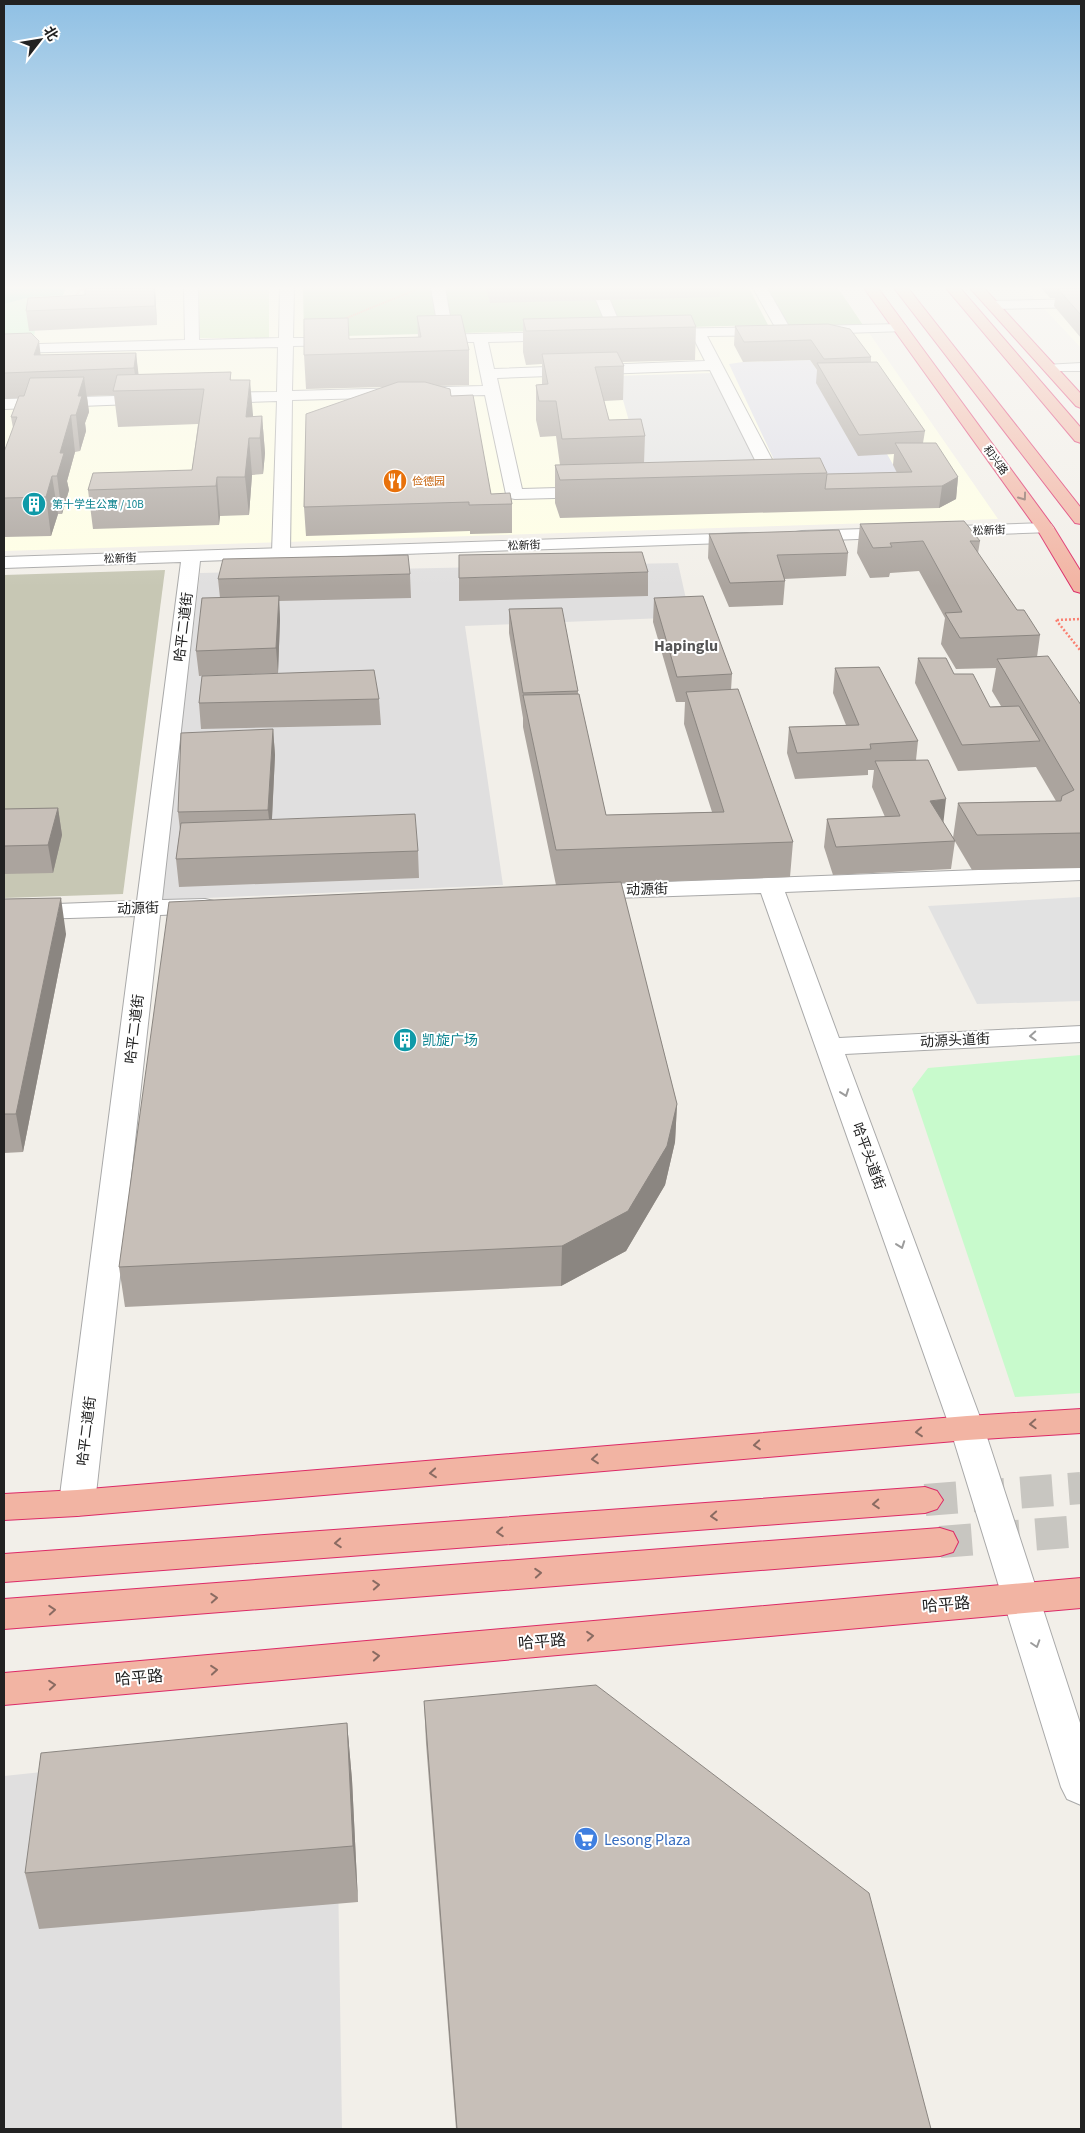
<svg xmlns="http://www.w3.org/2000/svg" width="1085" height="2133" viewBox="0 0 1085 2133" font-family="'Source Sans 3','Noto Sans SC',sans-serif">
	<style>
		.residential { fill: #e0dfdf }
		.education { fill: #ffffe5 }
		.construction { fill: #c7c7b4 }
		.grass { fill: #cdebb0 }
		.forest { fill: #add19e }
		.park { fill: #c8facc }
		.pitch { fill: #88e0be }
		.parking { fill: #e2e2e2 }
		.plaza { fill: #dddde8 }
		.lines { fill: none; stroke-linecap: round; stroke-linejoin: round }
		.trunk-tunnel { stroke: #c8c6c1; stroke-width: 32; stroke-dasharray: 32 16; stroke-linecap: butt }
		.pedestrian-casing { stroke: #a9a9a9; stroke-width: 2 }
		.minor-casing { stroke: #a9a9a9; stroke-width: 2 }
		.tertiary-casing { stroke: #a9a9a9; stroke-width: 2 }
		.trunk-casing { stroke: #dc2a67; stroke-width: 2 }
		.path-far1 { stroke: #fa8072; stroke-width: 2; stroke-dasharray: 1 1; stroke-linecap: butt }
		.path { stroke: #fa8072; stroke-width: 2.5; stroke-dasharray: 2 2; stroke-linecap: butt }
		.pedestrian { fill: #fff; fill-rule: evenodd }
		.minor { fill: #fff; fill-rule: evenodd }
		.tertiary { fill: #fff; fill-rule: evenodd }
		.trunk { fill: #f2b4a3; fill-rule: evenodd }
		.wall { fill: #aba49e }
		.shaded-wall { fill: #8b8681 }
		.building { fill: #c7bfb8; stroke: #8b8681 }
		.oneway { stroke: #8a6b62 }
		.oneway2 { stroke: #9c9c9c }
		.labels { text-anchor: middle; stroke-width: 4; stroke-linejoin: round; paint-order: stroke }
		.far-street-label { font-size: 11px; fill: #222; stroke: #fff }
		.far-food-label { font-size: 11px; fill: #c56008; stroke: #fff; text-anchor: start }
		.far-culture-label { font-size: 11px; fill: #0d838f; stroke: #fff; text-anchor: start }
		.street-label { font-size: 14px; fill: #222; stroke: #fff }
		.culture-label { font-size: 14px; fill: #0d838f; stroke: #fff; text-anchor: start }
		.far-district-label { font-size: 16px; font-weight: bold; fill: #555; stroke: #fff }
		.near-street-label { font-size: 16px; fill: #222; stroke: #fff }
		.near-shop-label { font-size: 16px; fill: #366cbe; stroke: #fff; text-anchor: start }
	</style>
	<rect width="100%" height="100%" fill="#f2efe9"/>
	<!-- residential -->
	<path class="residential" d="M678 563 690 617 465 626 503 885 161 900 200 573Z
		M336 1741 342 2129H4V1776Z"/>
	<!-- education -->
	<path class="education" d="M4 288H838L998 519 4 551Z
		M1025 288H1081V348Z"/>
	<!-- construction -->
	<path class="construction" d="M165 570 123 894 4 898V575Z"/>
	<!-- grass -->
	<path class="grass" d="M206 288H269V338H200L199 292 200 289Z"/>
	<!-- forest -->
	<path class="forest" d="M303 288H749L768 325 304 337Z
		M766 288H838L863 325 789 326Z"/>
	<!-- park -->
	<path class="park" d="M63 295 57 315 35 330 33 345H4V304L31 297Z
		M1081 1055V1393L1015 1397 912 1089 928 1068Z"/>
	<!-- pitch -->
	<path class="pitch" d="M4 288H66L63 295 31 297 4 304Z"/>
	<!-- parking -->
	<path class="parking" d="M714 373 770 479 646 481 623 400 611 376Z
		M1081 897V1001L977 1004 928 906Z"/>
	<!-- plaza -->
	<path class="plaza" d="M810 360 823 379 887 454 910 494 783 479 729 364 743 362Z"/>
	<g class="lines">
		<!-- trunk-tunnel -->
		<path class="trunk-tunnel" d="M925 1500 1081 1488
			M940 1542 1081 1531"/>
		<!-- pedestrian casing -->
		<g class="pedestrian-casing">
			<path id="pedestrian" d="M431 288H445L454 339 452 342H442L440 339Z"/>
		</g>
		<!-- minor casing -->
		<g class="minor-casing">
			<path id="minor" d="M184 288H198L199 340 279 338 280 288H294L293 338H346L348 341 346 344 341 345 293 346 292 391 483 386 474 342H424L422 339 424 336 429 335 561 332 566 333 568 336 566 339 561 340 488 342 494 369 705 361 693 337H659L654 336 652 333 654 330 659 329 775 327 753 288H767L791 330 789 333H779L773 335 707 336 787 488 784 492H766L763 488 767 484 710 370 497 378 522 489 594 487 600 488 603 492 600 496 594 497 515 499 509 498 506 494 485 395 292 400 290 553 287 557 281 558 275 557 272 553 277 401 213 403 208 401 205 398 208 395 213 393 277 392 278 347 4 353V345L185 340Z
				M603 296 610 300 624 334 622 337H612L610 334 596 300Z
				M1081 299V307L992 309 985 305 992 301Z
				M900 324 905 325 907 328 905 331 814 334 809 333 807 330 809 327 814 326Z
				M153 395 158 397 161 400 158 403 4 409V399Z"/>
		</g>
		<!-- tertiary casing -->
		<g class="tertiary-casing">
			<path id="tertiary" d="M1081 363V371H1045L1043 368 1045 365Z
				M1045 523 1051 524 1054 528 1051 532 802 541 796 540 793 536 796 532 802 531Z
				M747 533 753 534 756 538 753 542 200 561 162 900 205 899 214 901 217 906 214 911 205 913 160 915 95 1503 90 1512 77 1516 64 1512 59 1503 135 916 4 920V906L137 901 181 562 4 568V557Z
				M1081 866V880L785 892 839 1038 1081 1026V1042L845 1054 984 1428 1081 1726V1805L1067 1799 1061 1787 950 1428 761 893 585 899 576 897 573 892 576 887 585 885Z"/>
		</g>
		<!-- trunk casing -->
		<g class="trunk-casing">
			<path id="trunk" d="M864 288H878L1054 528 1081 572V593L1074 591 1037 529Z
				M894 288H908L1081 508V524L1075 523Z
				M946 288H960L1081 428V443L1075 441Z
				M970 288H984L1081 394V408L1076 406Z
				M1081 1409V1433L967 1440 77 1516 4 1520V1494L77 1490 967 1416Z
				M925 1487 937 1491 943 1500 937 1509 925 1513 4 1582V1554Z
				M940 1528 953 1532 958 1542 953 1552 940 1556 4 1629V1599Z
				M1081 1578V1608L4 1705V1673Z"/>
		</g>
		<!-- path-far1 -->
		<path class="path-far1" d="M75 297 80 290 90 288
			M344 319 415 290"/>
		<!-- path -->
		<path class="path" d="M1056 620 1080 650
			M1057 620 1081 619"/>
		<!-- pedestrian -->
		<use href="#pedestrian" class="pedestrian"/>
		<!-- minor -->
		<use href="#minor" class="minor"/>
		<!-- tertiary -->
		<use href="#tertiary" class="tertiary"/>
		<!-- trunk -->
		<use href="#trunk" class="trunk"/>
	</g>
	<!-- wall -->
	<path class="wall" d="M155 288 157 325 29 331 26 311 85 295Z
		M486 288H720V297L490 303Z
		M1041 288H1081V338L1054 306 1055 298H1050Z
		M417 316 469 350V385L438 386 451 396 491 494 512 504V533L470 534V531L306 536 304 507 383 387 306 389 304 355 349 339 418 337Z
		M523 319 696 327 695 360 622 362 624 366 623 400 604 401 609 420 645 436 644 463 827 473V474L897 473 893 465 894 454 858 456 816 383 817 370 810 360 743 362 734 345 735 326 828 324 871 357V362L925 431 923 443 958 477 956 499 939 508 560 518 555 503V465H560L556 436 540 437 536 420V385L542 384V364L526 365 523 352Z
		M4 334 41 355 136 353 138 375 231 372V380L253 415V417L262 416 265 453 263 474 252 475 249 515 220 516 219 525 93 529 88 490 192 470 198 424 118 427 114 395 87 396 89 412 85 423 86 431 80 451 75 452 67 481 69 490 62 514H58L51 536 4 537V452L13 428 11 417 18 398 4 399Z
		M860 524 980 541 978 553 1017 610 1040 635 1037 657 1081 705V868L972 870 953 838 958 803 1056 801 1036 767 958 771 915 683 918 658 954 674 990 707 1001 706 992 691 996 668 956 669 941 644 945 618 919 571 890 573 889 577 870 578 857 553Z
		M709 534 848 553 846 576 784 579 785 581 783 605 729 607 708 558Z
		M648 572V596L459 601V578Z
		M410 574 411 598 279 601 280 620 278 673 199 676 196 651 220 598 218 579Z
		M654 598 732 674 731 690 793 842 790 877 621 883 677 1104 675 1142 665 1185 626 1251 561 1286 125 1307 119 1267 556 885 523 727V718L509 633V609L578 691V694L606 815 712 812 684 724 685 702H676L653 622Z
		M835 668 918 741 916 760 943 822 955 841 951 869 833 875 824 847 827 819 885 817 872 787 874 770H868V775L795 779 787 753 789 727 846 725 833 693Z
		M379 699 381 725 201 729 199 703Z
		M273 729 275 755 272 820 418 851 419 878 179 887 176 859 180 830 178 812Z
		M58 808 62 835 53 873 4 874V809Z
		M4 899 66 934 23 1152 4 1153Z
		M424 1701 931 2129H456L426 1743Z
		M347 1723 352 1780 358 1902 39 1929 25 1873Z"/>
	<!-- shaded-wall -->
	<path class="shaded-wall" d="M154 288H155L157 325 155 306Z
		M39 341 42 367 34 355Z
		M136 353 139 378 137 390 134 368Z
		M84 377 89 412 85 423 86 431 80 451 76 415 78 396Z
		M250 380 253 415 251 438H249L252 475 249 515 245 477 246 417Z
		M71 415 75 452 67 481 69 490 62 514 57 476 60 453Z
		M262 416 265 453 263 474 260 438Z
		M52 476 58 514 51 536 46 497Z
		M217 477 220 516 219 525 216 486Z
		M958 477 956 499 939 508 942 486Z
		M279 596 280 620 278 673 276 648Z
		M273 729 275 755 271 837 268 810Z
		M946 799 943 826 930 801Z
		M58 808 62 835 53 873 48 845Z
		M61 898 66 934 23 1152 16 1114Z
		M677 1104 675 1142 665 1185 626 1251 561 1286 562 1246Z
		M4 1194 5 1201 4 1208Z
		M347 1723 352 1780 358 1902 353 1846Z"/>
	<!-- building -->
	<path class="building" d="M85 288H154L155 306 26 311 28 298 85 295Z
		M1057 288H1081V315Z
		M461 315 469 350 304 355V319L348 318 349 339 421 337 417 316Z
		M691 315 696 327 526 331 523 319Z
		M828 324 850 329 871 357 824 359 811 340 744 342 735 326Z
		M31 333 39 341 34 355 136 353 134 368 4 373V334Z
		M617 352 624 366 595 367 609 420 641 419 645 436 562 439 556 401H539L536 385 548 384 542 354Z
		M877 362 925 431 859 435 817 363Z
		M231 372 230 380H250L246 417 262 416 260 438H249L245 477H217L216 486 88 490 93 473 192 470 204 389 113 391 117 375Z
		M84 377 78 396H82L76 415H71L60 453H64L57 476H52L46 497 4 498V452L17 417H11L19 396H24L30 378Z
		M398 382H425L450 389 451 396 473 395 491 494 510 493 512 504 469 505V502L304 507 306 414Z
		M895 443H936L958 477 942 486 825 489 827 474 912 472Z
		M820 458 827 473 560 480 555 465Z
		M964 521 980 541H970L1017 610H1024L1040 635 960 638 945 613 962 612 923 541 890 543 892 547 873 548 860 524Z
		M839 530 848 553 777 555 785 581 730 583 709 534Z
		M642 552 648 572 459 578V555Z
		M408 555 410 574 218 579 223 559Z
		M279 596 276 648 196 651 202 598Z
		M703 596 732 674 677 677 654 598Z
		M562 608 578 691 523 693 509 609Z
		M1048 656 1081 705V833L977 835 958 803 1061 801 1062 796 1074 790 997 659Z
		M918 658H946L954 674H973L990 707 1019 706 1040 741 962 745Z
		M879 667 918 741 870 744 871 749 797 753 789 727 859 725 835 668Z
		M374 670 379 699 199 703 202 676Z
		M738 689 793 842 556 850 523 695 579 694 606 815 724 812 686 692Z
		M273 729 268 810 178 812 181 733Z
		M928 760 946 799 930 801 955 841 836 847 827 819 900 816 875 761Z
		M58 808 48 845 4 846V809Z
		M415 814 418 851 176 859 181 823Z
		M621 882 677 1104 667 1146 628 1211 562 1246 119 1267 169 902Z
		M61 898 16 1114H4V899Z
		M596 1685 869 1893 931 2129H457L424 1701Z
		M347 1723 353 1846 25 1873 41 1753Z"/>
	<!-- one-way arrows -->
	<defs><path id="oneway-chevron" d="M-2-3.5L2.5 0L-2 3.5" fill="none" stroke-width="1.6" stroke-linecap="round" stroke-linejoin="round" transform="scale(1.25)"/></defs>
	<g class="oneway">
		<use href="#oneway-chevron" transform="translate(1023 497) rotate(54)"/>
		<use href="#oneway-chevron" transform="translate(1033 1424) rotate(177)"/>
		<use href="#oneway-chevron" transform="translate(919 1432) rotate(175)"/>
		<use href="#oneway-chevron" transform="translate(757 1445) rotate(175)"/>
		<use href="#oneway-chevron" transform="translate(595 1459) rotate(175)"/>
		<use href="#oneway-chevron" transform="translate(433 1473) rotate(175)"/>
		<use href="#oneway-chevron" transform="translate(876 1504) rotate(176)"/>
		<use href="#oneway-chevron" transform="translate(714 1516) rotate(176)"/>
		<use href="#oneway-chevron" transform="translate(500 1532) rotate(176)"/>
		<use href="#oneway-chevron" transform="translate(338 1543) rotate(176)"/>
		<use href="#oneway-chevron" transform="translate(538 1573) rotate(-4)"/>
		<use href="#oneway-chevron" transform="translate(376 1585) rotate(-4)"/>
		<use href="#oneway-chevron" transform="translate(214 1598) rotate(-4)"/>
		<use href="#oneway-chevron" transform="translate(52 1610) rotate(-4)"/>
		<use href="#oneway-chevron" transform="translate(590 1636) rotate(-5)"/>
		<use href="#oneway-chevron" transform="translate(376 1656) rotate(-5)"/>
		<use href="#oneway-chevron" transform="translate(214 1670) rotate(-5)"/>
		<use href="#oneway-chevron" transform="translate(52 1685) rotate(-5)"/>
	</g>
	<g class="oneway2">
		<use href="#oneway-chevron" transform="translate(1033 1036) rotate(177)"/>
		<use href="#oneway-chevron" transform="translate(845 1093) rotate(70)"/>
		<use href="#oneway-chevron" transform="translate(901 1245) rotate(70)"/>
		<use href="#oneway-chevron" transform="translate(1036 1644) rotate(72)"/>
	</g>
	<!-- sky -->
	<linearGradient id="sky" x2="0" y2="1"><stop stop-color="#8fc0e4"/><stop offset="0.49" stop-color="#f9f8f5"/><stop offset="1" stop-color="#f9f8f5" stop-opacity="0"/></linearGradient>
	<rect width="1085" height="587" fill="url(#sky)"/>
	<!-- icons -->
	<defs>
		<g id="restaurant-disc" transform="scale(1.25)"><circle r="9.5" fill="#e8710a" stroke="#fff"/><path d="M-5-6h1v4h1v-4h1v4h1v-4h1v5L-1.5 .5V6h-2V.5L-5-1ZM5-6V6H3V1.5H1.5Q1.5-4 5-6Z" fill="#fff"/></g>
		<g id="building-disc" transform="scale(1.25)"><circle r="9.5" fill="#0f9aa8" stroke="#fff"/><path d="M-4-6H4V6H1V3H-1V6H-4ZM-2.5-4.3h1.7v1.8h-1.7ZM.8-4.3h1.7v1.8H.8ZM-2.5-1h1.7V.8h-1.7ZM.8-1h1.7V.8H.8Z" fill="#fff"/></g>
		<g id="supermarket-disc" transform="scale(1.25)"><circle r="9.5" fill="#3f7fe0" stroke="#fff"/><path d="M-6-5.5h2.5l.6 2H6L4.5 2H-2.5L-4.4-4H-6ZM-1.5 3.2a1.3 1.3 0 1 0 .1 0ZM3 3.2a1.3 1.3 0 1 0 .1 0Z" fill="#fff"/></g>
	</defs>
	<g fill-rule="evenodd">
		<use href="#restaurant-disc" x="395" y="481"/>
		<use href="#building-disc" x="34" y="504"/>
		<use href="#building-disc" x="405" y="1040"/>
		<use href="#supermarket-disc" x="586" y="1839"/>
	</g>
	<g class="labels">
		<!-- far-street labels -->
		<g class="far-street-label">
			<text transform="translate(996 460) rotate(54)" y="4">和兴路</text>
			<text transform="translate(989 530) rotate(-2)" y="4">松新街</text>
			<text transform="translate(524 545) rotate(-2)" y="4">松新街</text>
			<text transform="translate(120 558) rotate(-2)" y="4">松新街</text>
		</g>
		<!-- far-food labels -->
		<g class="far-food-label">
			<text x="412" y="485">俭德园</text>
		</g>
		<!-- far-culture labels -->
		<g class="far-culture-label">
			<text x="52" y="508">第十学生公寓 / 10B</text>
		</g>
		<!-- street labels -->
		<g class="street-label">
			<text transform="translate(183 627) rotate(-83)" y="5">哈平二道街</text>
			<text transform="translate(647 889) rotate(-2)" y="5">动源街</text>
			<text transform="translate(138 908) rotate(-2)" y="5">动源街</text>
			<text transform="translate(134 1029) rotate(-83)" y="5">哈平二道街</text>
			<text transform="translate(955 1040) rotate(-3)" y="5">动源头道街</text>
			<text transform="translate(869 1156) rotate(70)" y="5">哈平头道街</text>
			<text transform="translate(86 1431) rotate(-83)" y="5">哈平二道街</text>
		</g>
		<!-- culture labels -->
		<g class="culture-label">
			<text x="422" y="1045">凯旋广场</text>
		</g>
		<!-- far-district labels -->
		<g class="far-district-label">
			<text x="686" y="651">Hapinglu</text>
		</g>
		<!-- near-street labels -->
		<g class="near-street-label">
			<text transform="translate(946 1604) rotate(-5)" y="6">哈平路</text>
			<text transform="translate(542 1641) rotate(-5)" y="6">哈平路</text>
			<text transform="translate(139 1677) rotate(-5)" y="6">哈平路</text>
		</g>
		<!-- near-shop labels -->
		<g class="near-shop-label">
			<text x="604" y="1845">Lesong Plaza</text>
		</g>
	</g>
	<!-- border -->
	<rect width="1085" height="2133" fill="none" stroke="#222222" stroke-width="10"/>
	<!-- north arrow -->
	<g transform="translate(40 40) rotate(59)" stroke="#ffffff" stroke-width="4" paint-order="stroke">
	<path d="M0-4L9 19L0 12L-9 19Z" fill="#222222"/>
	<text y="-8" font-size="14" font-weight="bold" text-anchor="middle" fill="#222222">北</text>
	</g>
</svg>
